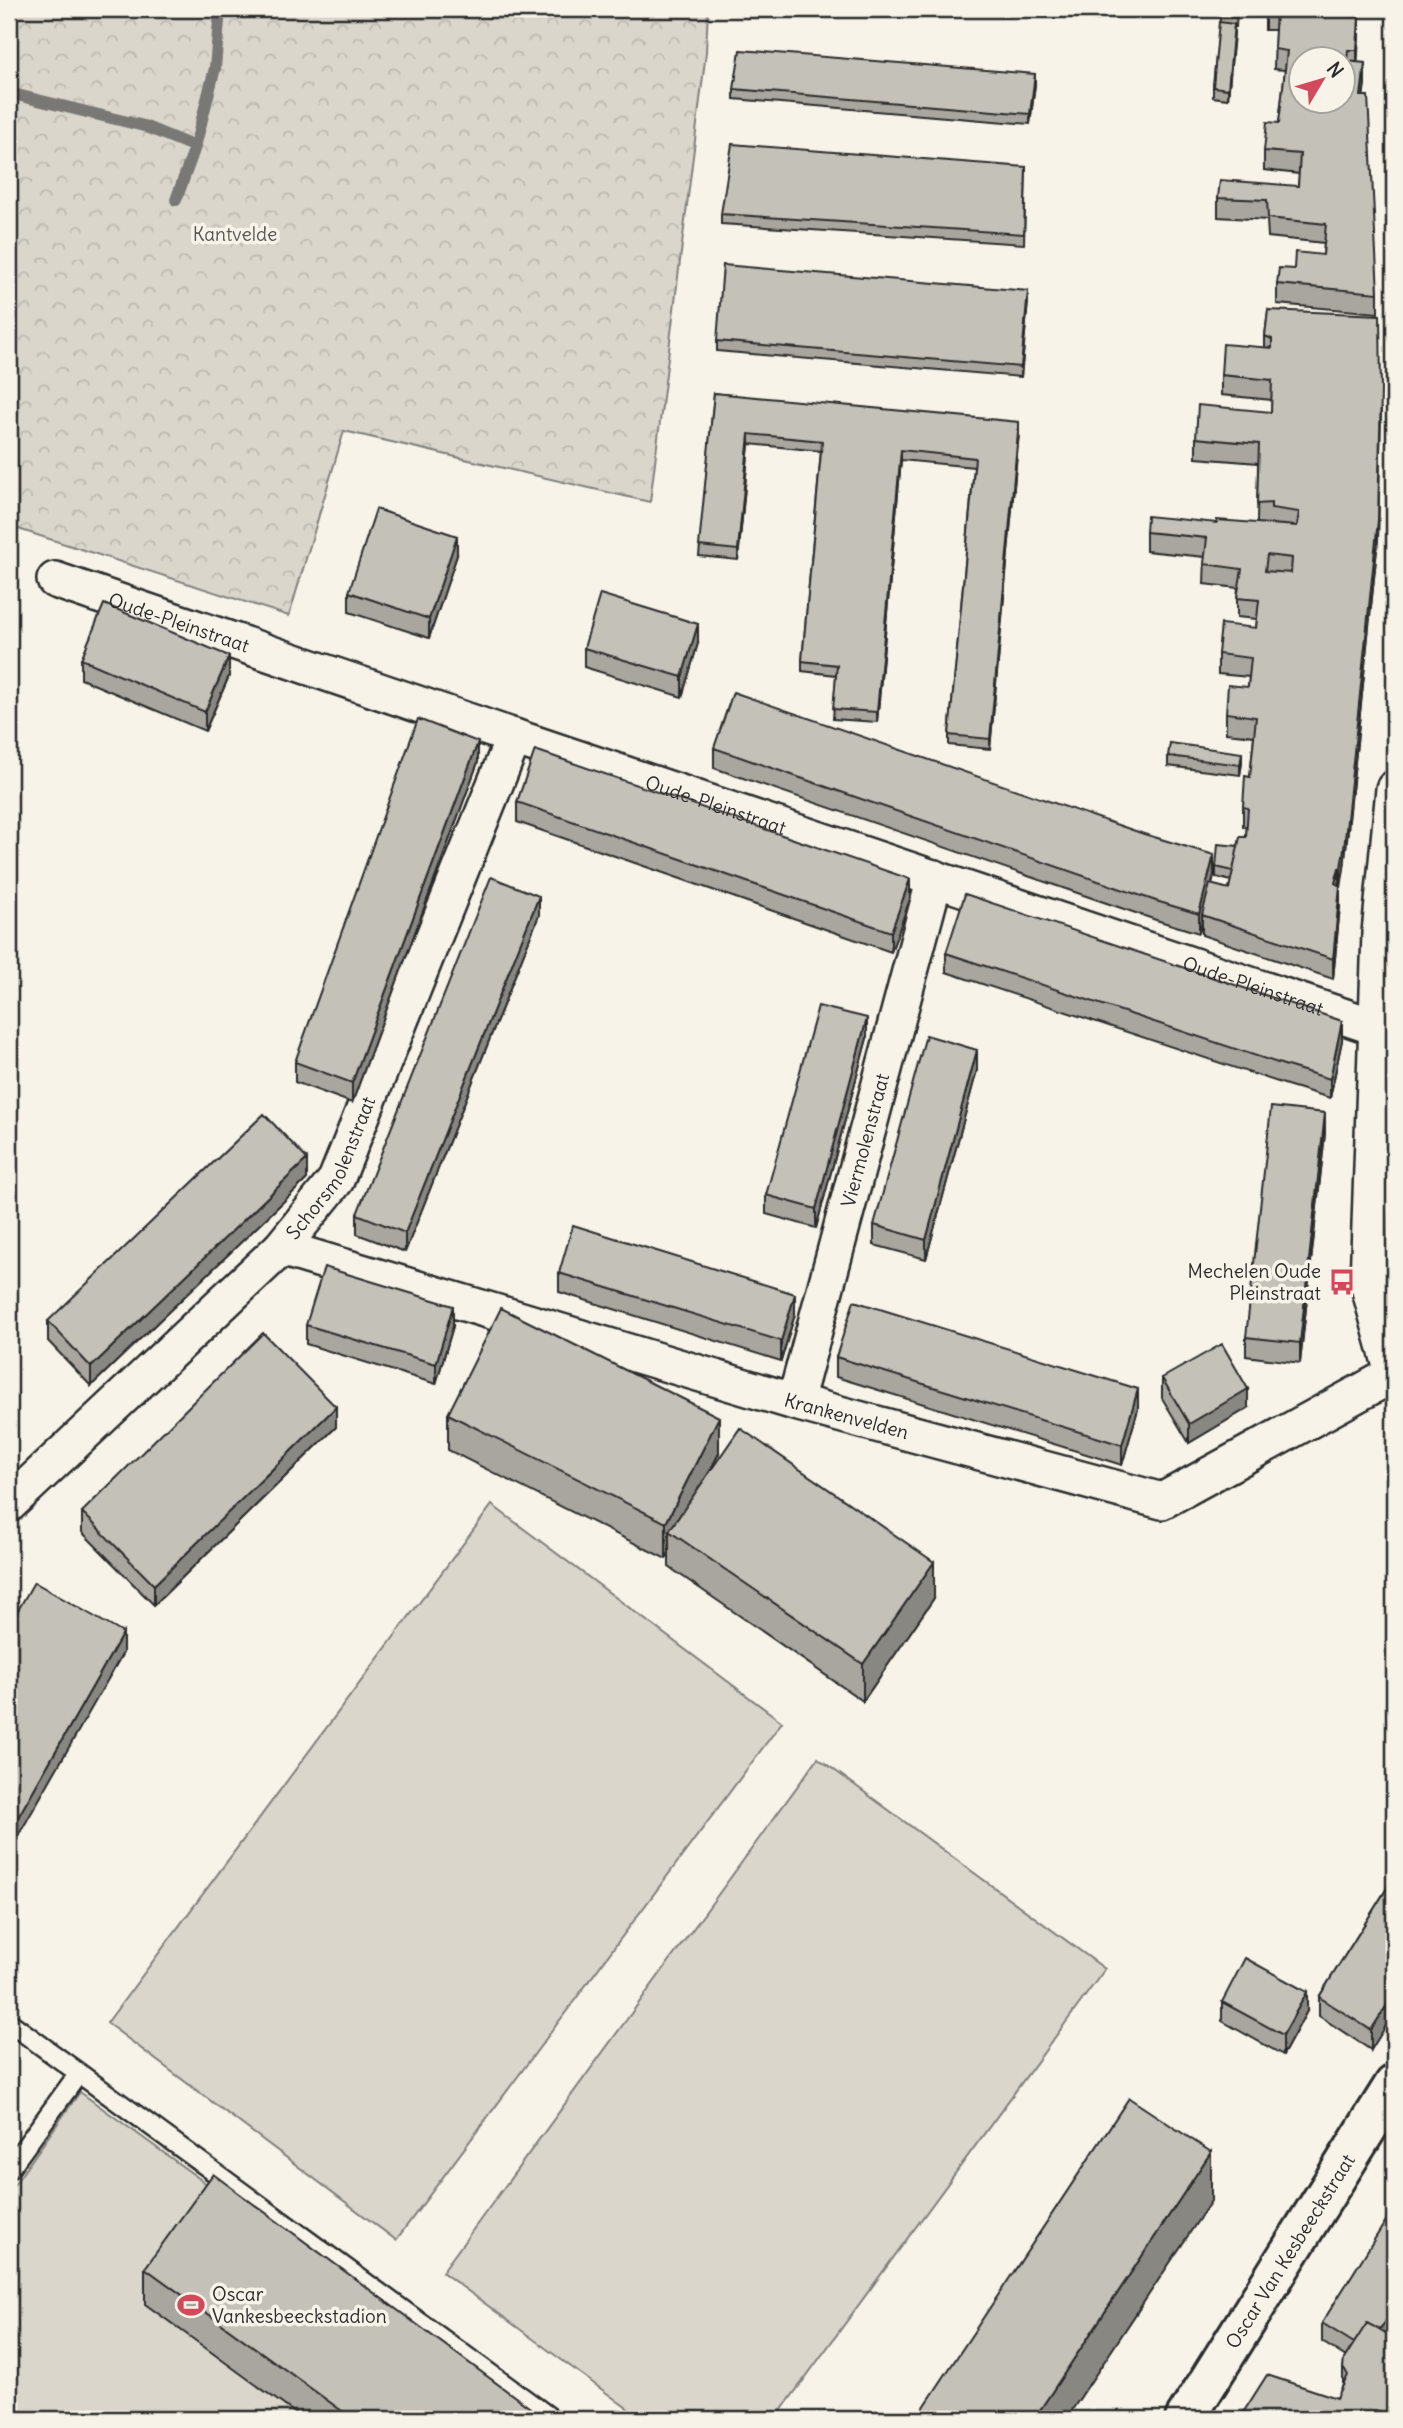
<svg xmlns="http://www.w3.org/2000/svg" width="1403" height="2428" viewBox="0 0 1403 2428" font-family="Delius,sans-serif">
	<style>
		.park { fill: url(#park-crowns); stroke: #82807c; stroke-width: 2 }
		.pitch { fill: #dad6cc; stroke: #82807c; stroke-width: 2 }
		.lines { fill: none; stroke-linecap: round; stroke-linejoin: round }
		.stream { stroke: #7a7874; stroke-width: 12 }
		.lane-casing { stroke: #2b2b2b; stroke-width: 23 }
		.street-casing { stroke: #2b2b2b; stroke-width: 40 }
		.secondary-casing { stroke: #2b2b2b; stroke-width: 44 }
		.lane { stroke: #f7f3e8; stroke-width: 18 }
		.street { stroke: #f7f3e8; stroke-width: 35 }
		.secondary { stroke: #f7f3e8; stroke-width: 38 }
		.wall { fill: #a9a69f; stroke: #2b2b2b; stroke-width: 2 }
		.shaded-wall { fill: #898782; stroke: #2b2b2b; stroke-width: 2 }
		.building { fill: #c4c1b9; stroke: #2b2b2b; stroke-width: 2; fill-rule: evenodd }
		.labels { text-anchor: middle; stroke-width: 7; stroke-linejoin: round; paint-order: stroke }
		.park-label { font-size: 19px; fill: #575653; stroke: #f7f3e8 }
		.street-label { font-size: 19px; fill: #2b2b2b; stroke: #f7f3e8 }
		.poi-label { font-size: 19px; fill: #2b2b2b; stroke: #f7f3e8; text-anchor: end }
	</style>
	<defs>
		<pattern id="park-crowns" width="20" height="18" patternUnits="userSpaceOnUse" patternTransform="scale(1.75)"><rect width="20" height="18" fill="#dad6cc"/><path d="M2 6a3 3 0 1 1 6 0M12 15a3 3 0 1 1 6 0" fill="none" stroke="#bbb8af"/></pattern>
	</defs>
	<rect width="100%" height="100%" fill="#f7f3e8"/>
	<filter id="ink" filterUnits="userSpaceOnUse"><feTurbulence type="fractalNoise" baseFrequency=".0143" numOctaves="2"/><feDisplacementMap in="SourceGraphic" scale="14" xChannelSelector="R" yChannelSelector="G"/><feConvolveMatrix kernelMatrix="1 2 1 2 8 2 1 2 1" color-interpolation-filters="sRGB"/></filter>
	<g filter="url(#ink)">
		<!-- park -->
		<path class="park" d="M9 9H708L706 52 650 502 344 431 289 616 9 526Z"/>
		<!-- pitch -->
		<path class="pitch" d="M492 1505 782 1722 396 2240 107 2023Z
			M818 1758 1105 1969 775 2419H642L442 2272Z
			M80 2092 531 2419H9V2192Z"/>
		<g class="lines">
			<!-- stream -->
			<path class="stream" d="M9 93 144 126 195 147
				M176 200 195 147 215 68 220 9"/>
			<!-- lane casing -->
			<g class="lane-casing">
				<path id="lane" d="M9 2022 552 2419
					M9 2169 79 2073"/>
			</g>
			<!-- street casing -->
			<g class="street-casing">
				<g id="street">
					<path id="s1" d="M55 580 514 737 1378 1028"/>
					<path d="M1394 789 1380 933 1368 1283 1394 1377"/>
					<path id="s2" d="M281 1248 795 1402 1162 1501 1392 1375"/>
					<path id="s3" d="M795 1402 935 878"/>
					<path id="s4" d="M9 1504 281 1248 336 1180 514 737"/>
				</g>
			</g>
			<!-- secondary casing -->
			<g class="secondary-casing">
				<g id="secondary">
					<path id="s5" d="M1185 2419 1394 2085"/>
				</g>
			</g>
			<!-- lane -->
			<use href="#lane" class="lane"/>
			<!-- street -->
			<use href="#street" class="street"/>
			<!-- secondary -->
			<use href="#secondary" class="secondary"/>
		</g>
		<!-- wall -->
		<path class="wall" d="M977 9H1100L1099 20Z
			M1221 9H1237L1236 27H1234L1228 99 1213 97V87Z
			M1265 9H1350V16L1359 36 1357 62 1365 83 1363 96 1378 293V313L1277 304V284L1294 269 1323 255 1324 243 1268 237 1267 220 1218 217V198L1298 186 1299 174 1264 170V151L1279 123 1285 70 1274 69 1275 30H1265Z
			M1035 84 1030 124 734 99V89Z
			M1026 167 1024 244 721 224V214Z
			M1028 301 1021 377 717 351V341Z
			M1268 310 1381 409 1378 539 1344 868 1340 887V906L1333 979 1202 935V921L1199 933 1156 920 714 768V748L1214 875 1212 885 1229 889 1231 881 1216 877V867L1246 837 1247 827H1243V807L1250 777 1254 736 1226 733V713L1248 687 1249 677 1218 674V654L1256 628 1257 619 1237 617V598L1238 588 1204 584 1205 557 1146 551V532L1217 523H1257L1258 463 1196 458V438L1271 412 1272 400 1221 395V375L1265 348V336Z
			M714 393 1019 432 990 749 949 745V735L974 467 901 460 877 722 833 719 836 675 802 671V661L821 451 749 444 738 560 699 556Z
			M457 555 429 638 349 612V592Z
			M698 643 682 697 584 667V648Z
			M81 659 229 676 205 731 81 679Z
			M1168 756 1242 763 1240 775 1168 766Z
			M478 762 352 1103 295 1082V1062Z
			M517 802 910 899 891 952 517 822Z
			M539 915 405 1252 357 1234V1214Z
			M946 953 1342 1040 1330 1098 1287 1085 946 972Z
			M867 1038 816 1228 766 1214V1195Z
			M977 1070 926 1259 874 1245V1225Z
			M1325 1133 1300 1363 1246 1356V1337Z
			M307 1179 91 1386 48 1341V1321Z
			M559 1273 795 1314 781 1361 559 1292Z
			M306 1325 453 1326 436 1384 306 1344Z
			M836 1357 1138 1409 1122 1465 836 1377Z
			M1162 1378 1248 1408 1189 1443 1162 1398Z
			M448 1414 719 1453 709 1472 934 1598 863 1701 669 1567V1553L666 1559 448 1450Z
			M336 1427 154 1605 82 1532V1512Z
			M1394 1877 1371 2050 1319 2016V1997Z
			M1222 2002 1307 2011 1283 2055 1222 2021Z
			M145 2268 545 2419H303L145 2304Z
			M1322 2323 1389 2336 1394 2339V2419H1239L1337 2398 1343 2385V2368L1346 2357 1322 2342Z"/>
		<!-- shaded-wall -->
		<path class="shaded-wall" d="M1359 17V36L1357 70V50Z
			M1234 24V34L1228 99V89Z
			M1365 63V83L1361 116V96Z
			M1035 74V84L1030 124V114Z
			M1028 291V301L1021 377V367Z
			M1381 409 1378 539 1344 868 1341 888V868Z
			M1019 422V432L990 749V739Z
			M749 434V444L738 560V550Z
			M901 450V460L877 722V712Z
			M457 536V555L429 638V619Z
			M698 624V643L682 697V677Z
			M229 656V676L205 731V712Z
			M478 742V762L352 1103V1083Z
			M1242 753V763L1240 775V765Z
			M1214 855V875L1204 916 1202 915V921L1199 933V914Z
			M1339 868V887L1335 883Z
			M910 879V899L891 952V932Z
			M1340 886V906L1333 979V959Z
			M539 896V915L405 1252V1233Z
			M867 1018V1038L816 1228V1209Z
			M1342 1021V1040L1330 1098V1079Z
			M977 1050V1070L926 1259V1240Z
			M1325 1113V1133L1300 1363V1343Z
			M307 1159V1179L91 1386V1367Z
			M795 1294V1314L781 1361V1341Z
			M453 1306V1326L436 1384V1364Z
			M1138 1389V1409L1122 1465V1445Z
			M1248 1389V1408L1189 1443V1424Z
			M336 1407V1427L154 1605V1585Z
			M719 1417V1453L677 1536 669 1531V1553L666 1559V1523Z
			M934 1562V1598L863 1701V1664Z
			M123 1633V1653L9 1852V1833Z
			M1307 1992V2011L1283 2055V2035Z
			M1394 1994V2013L1371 2050V2030Z
			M1211 2152V2201L1066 2419H1034Z
			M1394 2308V2327L1367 2371V2351Z
			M1375 2410V2419H1369Z"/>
		<!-- building -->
		<path class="building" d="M1221 9H1236V17L1220 16Z
			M1265 9H1342V15L1359 17 1357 50H1348L1347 61 1365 63 1361 96H1368L1378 293 1277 284 1279 268 1294 269 1295 252 1323 255 1326 224 1268 218 1267 200 1218 198 1220 180 1298 186 1300 154 1264 151 1267 122 1279 123 1287 51 1274 49 1276 11 1265 10ZM1301 60H1343V102H1301Z
			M1219 22 1234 24 1228 89 1213 87Z
			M740 50 1035 74 1030 114 734 89Z
			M732 144 1026 167 1024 234 721 214Z
			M723 265 1028 291 1021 367 717 341Z
			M1268 310 1380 315 1381 390 1378 520 1344 849 1341 868H1339L1335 883 1340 886 1333 959 1202 915 1210 884 1229 889 1240 837H1246L1248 808 1243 807 1245 776 1250 777 1256 717 1226 713 1228 685 1248 687 1251 658 1218 654 1221 624 1256 628 1259 600 1237 598 1242 569 1204 564 1207 538 1146 532 1147 516 1217 523V520L1297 526 1299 512 1271 508V503L1257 504 1259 444 1196 438 1198 405 1271 412 1272 380 1221 375 1223 344 1272 348V339L1265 336ZM1267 555 1292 558 1291 573 1265 571Z
			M714 393 1019 422 990 739 949 735 975 458 901 450 877 712 833 709 837 665 802 661 822 441 749 434 738 550 699 546Z
			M376 509 457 536 429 619 349 592Z
			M600 594 698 624 682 677 584 648Z
			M104 604 229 656 205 712 81 659Z
			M733 692 1144 834 1214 855 1199 914 1156 901 714 748Z
			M418 719 478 742 352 1083 295 1062Z
			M1170 743 1242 753 1240 765 1168 756Z
			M535 750 910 879 891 932 517 802Z
			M1218 844 1238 846 1233 871 1216 867Z
			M491 877 539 896 405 1233 357 1214Z
			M965 894 1342 1021 1330 1079 1287 1066 946 953Z
			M818 1006 867 1018 816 1209 766 1195Z
			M926 1035 977 1050 926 1240 874 1225Z
			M1271 1107 1325 1113 1300 1343 1246 1337Z
			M264 1114 307 1159 91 1367 48 1321Z
			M573 1225 795 1294 781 1341 559 1273Z
			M324 1267 453 1306 436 1364 306 1325Z
			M854 1301 1138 1389 1122 1445 836 1357Z
			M501 1308 719 1417 666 1523 448 1414Z
			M263 1333 336 1407 154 1585 82 1512Z
			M1222 1344 1248 1389 1189 1424 1162 1378Z
			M740 1428 934 1562 863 1664 669 1531Z
			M34 1582 123 1633 9 1833V1626Z
			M1394 1877V1994L1371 2030 1319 1997Z
			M1245 1958 1307 1992 1283 2035 1222 2002Z
			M1129 2098 1211 2152 1034 2419H916Z
			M213 2174 545 2419H353L145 2268Z
			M1394 2208V2308L1380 2330 1367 2323 1354 2343 1322 2323Z
			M1367 2323 1394 2339V2416L1375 2410 1369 2419H1239L1267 2375 1337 2398 1348 2375 1343 2368 1344 2359Z"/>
	</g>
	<!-- icons -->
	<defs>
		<g id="bus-bare" transform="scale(2.1)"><path d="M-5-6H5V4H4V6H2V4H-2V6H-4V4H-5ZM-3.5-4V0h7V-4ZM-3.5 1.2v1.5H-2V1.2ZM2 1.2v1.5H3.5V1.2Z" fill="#d1495b" stroke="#f7f3e8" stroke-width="2.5" paint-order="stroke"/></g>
		<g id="stadium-bare" transform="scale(2.1)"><path d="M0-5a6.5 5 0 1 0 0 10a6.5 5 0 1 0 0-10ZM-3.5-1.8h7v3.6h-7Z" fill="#d1495b" stroke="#f7f3e8" stroke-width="2.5" paint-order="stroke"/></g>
	</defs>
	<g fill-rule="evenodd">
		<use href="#bus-bare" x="1342" y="1282"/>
		<use href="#stadium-bare" x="191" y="2305"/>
	</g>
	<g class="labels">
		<!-- park labels -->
		<g class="park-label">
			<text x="235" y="241">Kantvelde</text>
		</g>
		<!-- street labels -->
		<g class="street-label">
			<text dy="7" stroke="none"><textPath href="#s1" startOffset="131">Oude-Pleinstraat</textPath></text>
			<text dy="7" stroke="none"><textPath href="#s1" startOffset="698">Oude-Pleinstraat</textPath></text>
			<text dy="7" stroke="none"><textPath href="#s1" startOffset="1265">Oude-Pleinstraat</textPath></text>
			<text dy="7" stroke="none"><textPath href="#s3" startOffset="271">Viermolenstraat</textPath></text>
			<text dy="7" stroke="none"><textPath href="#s4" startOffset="469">Schorsmolenstraat</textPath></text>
			<text dy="7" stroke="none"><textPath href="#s2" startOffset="590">Krankenvelden</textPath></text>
			<text dy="7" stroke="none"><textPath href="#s5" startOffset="198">Oscar Van Kesbeeckstraat</textPath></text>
		</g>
		<!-- poi labels -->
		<g class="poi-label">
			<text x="1321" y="1278">Mechelen Oude<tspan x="1321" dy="22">Pleinstraat</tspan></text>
			<text x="212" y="2301" text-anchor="start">Oscar<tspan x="212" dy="22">Vankesbeeckstadion</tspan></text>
		</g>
	</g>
	<!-- margin -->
	<rect width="1403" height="2428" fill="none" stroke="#f7f3e8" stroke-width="35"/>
	<rect x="18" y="18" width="1368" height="2393" fill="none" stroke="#2b2b2b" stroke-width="2.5" filter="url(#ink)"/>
	<!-- north arrow -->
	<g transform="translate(1322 80) rotate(52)"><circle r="33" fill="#f7f3e8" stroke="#a5a39c" stroke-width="2"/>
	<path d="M0-5L12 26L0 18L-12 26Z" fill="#d1495b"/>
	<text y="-10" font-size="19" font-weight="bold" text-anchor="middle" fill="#2b2b2b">N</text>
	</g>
</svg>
